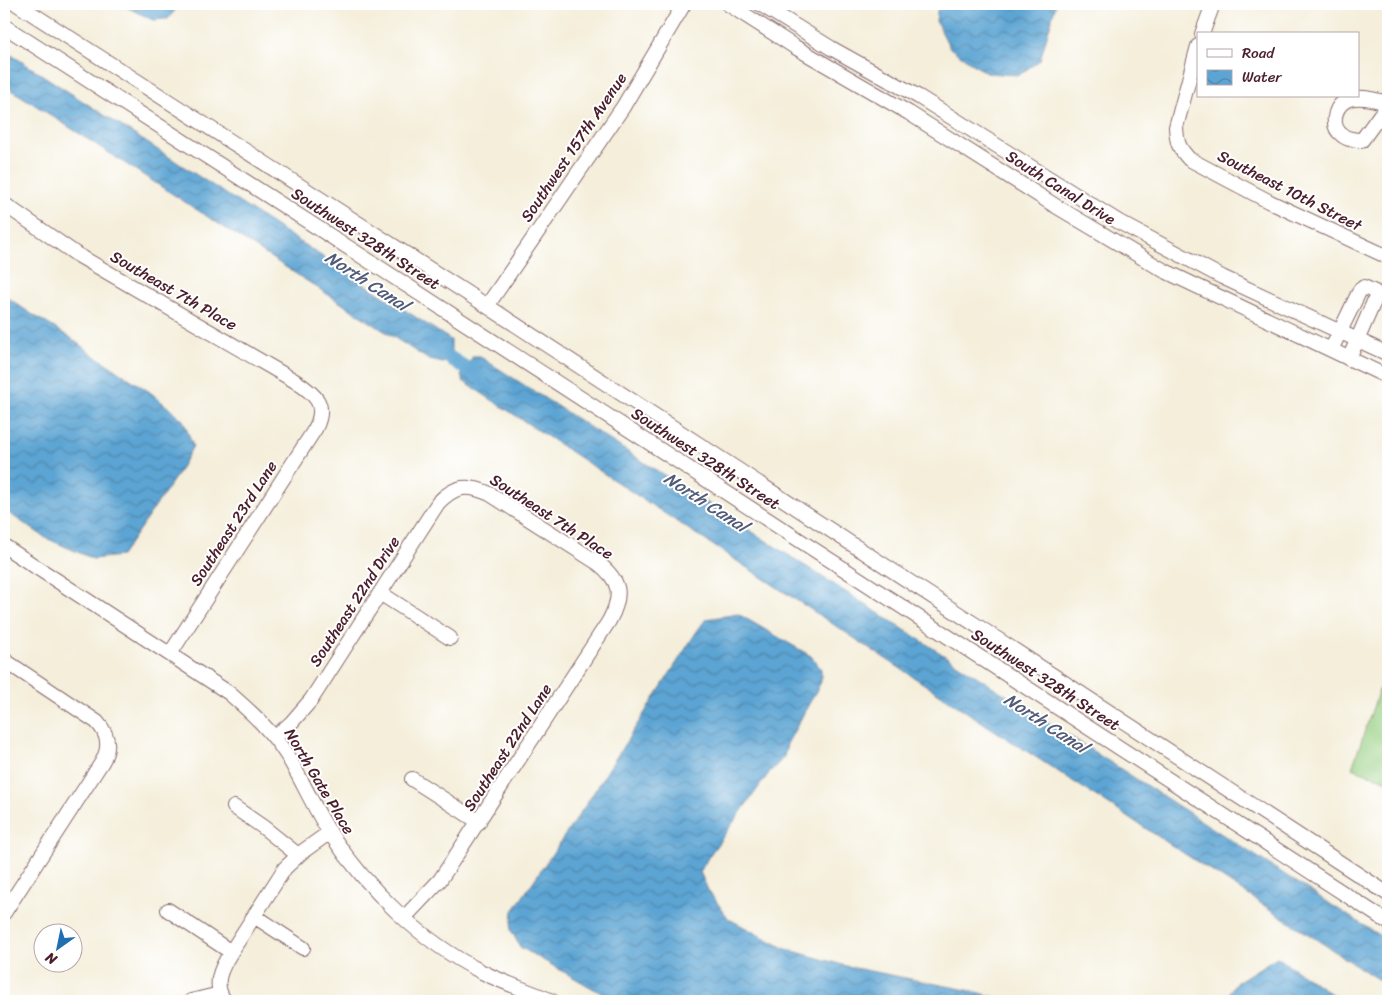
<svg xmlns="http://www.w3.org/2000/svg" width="1392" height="1005" viewBox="0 0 1392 1005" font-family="Sriracha,sans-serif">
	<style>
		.grass { fill: #97cf82; stroke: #707756 }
		.water { fill: url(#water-waves); stroke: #53627f }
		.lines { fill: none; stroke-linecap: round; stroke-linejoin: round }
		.canal { stroke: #5ca4d3; stroke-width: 14 }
		.minor-casing { stroke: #866768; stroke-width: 16 }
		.minor { stroke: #fff; stroke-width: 14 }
		.labels { text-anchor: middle; stroke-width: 4; stroke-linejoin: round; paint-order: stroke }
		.street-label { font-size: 16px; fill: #4a1f2b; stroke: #fff }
		.water-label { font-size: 18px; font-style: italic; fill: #525b77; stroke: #fff }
	</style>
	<defs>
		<pattern id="water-waves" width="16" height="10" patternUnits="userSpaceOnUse" patternTransform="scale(1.25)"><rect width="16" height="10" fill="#5ca4d3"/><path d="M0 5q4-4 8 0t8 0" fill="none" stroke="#4e85ab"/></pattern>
	</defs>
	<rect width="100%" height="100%" fill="#fff"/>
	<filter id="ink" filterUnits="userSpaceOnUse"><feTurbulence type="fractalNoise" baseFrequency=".02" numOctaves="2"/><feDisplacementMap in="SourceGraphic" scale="10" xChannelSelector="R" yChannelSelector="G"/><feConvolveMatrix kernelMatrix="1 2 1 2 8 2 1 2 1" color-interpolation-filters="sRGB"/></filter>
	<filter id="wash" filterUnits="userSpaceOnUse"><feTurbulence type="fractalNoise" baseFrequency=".0096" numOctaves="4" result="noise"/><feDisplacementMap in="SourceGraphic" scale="20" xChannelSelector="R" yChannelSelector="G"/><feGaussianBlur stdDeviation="1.12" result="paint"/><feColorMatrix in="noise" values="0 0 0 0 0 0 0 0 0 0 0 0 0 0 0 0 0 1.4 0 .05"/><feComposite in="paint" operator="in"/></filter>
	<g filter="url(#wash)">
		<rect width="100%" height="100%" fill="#f4eeda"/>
		<!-- grass -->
		<path class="grass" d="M1388 664V781L1352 768Z"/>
		<!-- water -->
		<path class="water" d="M120 4H180L168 19 153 20Z
			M938 4H1056L1040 60 1019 75 986 73 950 48 936 21Z
			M4 50 451 340V352L443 363 429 360 4 85Z
			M4 295 30 313 71 338 89 352 150 392 183 420 193 446 177 475 121 556 93 559 46 538 4 510Z
			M473 356H479L1388 941V986L991 728 463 381 461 376Z
			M738 614 811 656 821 669V682L787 744 784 757 769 773 709 856 700 872 708 890 729 919 786 949 850 967 977 992 1008 1001H615L520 947 511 930 513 911 587 803 697 631 706 619Z
			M1277 957 1342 1001H1223L1237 982Z"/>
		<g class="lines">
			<!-- canal -->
			<path class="canal" d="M433 347 480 377"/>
		</g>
	</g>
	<g filter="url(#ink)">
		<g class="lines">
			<!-- minor casing -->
			<g class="minor-casing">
				<path id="minor" d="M17 4 487 306 1388 894
					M728 4 795 47 909 113 1054 205 1163 270 1388 377
					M760 4 831 48 919 97 1119 222 1222 277 1388 354
					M4 26 363 257 1388 922
					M1202 34 1213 4
					M1198 46 1176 127C1177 143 1178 147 1189 159L1270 202 1388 257
					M1388 103C1376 100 1357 94 1345 101 1333 109 1331 127 1342 135 1348 140 1355 140 1362 140L1380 115 1388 108
					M4 204 76 254 295 381C315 394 328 404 315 429L170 654
					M487 306 623 107 684 4
					M1331 350 1360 290 1364 287 1375 292 1376 297 1349 359
					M4 546 229 693C251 712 273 732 288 757 303 782 314 808 330 833 368 890 421 941 482 972 504 983 529 991 552 1001
					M380 593 450 638
					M4 660 97 722C109 735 110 748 102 762L4 913
					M275 737 291 723 311 700 438 503C455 485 468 484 490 494L598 563C621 581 623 595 609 621L440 880 404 918
					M412 779 479 822
					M234 807 263 827 298 855
					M168 910 231 952
					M254 916 303 948
					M191 1001 220 994
					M225 1001C212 985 221 968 231 952L285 868 302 852 330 832"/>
			</g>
			<!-- minor -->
			<use href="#minor" class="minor"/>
		</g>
	</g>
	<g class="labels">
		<!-- street labels -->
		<g class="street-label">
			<text transform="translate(573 147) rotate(-56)" y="6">Southwest 157th Avenue</text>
			<text transform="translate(1061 187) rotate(32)" y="6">South Canal Drive</text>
			<text transform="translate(1290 190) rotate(27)" y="6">Southeast 10th Street</text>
			<text transform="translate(366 238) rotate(33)" y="6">Southwest 328th Street</text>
			<text transform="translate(174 290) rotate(30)" y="6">Southeast 7th Place</text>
			<text transform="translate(706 458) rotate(33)" y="6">Southwest 328th Street</text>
			<text transform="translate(552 516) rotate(33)" y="6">Southeast 7th Place</text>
			<text transform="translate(233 523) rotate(-57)" y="6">Southeast 23rd Lane</text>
			<text transform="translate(354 601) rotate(-57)" y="6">Southeast 22nd Drive</text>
			<text transform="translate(1046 679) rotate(33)" y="6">Southwest 328th Street</text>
			<text transform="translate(507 747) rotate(-57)" y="6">Southeast 22nd Lane</text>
			<text transform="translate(320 781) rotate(59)" y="6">North Gate Place</text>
		</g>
		<!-- water labels -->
		<g class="water-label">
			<text transform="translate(367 281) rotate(33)" y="6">North Canal</text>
			<text transform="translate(706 502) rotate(33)" y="6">North Canal</text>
			<text transform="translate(1046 723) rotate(33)" y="6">North Canal</text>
		</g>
	</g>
	<!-- margin -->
	<rect width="1392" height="1005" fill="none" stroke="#fff" stroke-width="20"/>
	<!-- legend -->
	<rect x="1197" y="32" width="162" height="65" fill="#ffffff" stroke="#b7a5aa"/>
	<rect x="1207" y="49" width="25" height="8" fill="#ffffff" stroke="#b7a5aa"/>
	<text x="1242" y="58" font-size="15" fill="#4a1f2b">Road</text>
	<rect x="1207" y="70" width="25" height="15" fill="url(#water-waves)" stroke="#b7a5aa"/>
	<text x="1242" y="82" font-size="15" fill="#4a1f2b">Water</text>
	<!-- north arrow -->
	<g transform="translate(58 948) rotate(213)"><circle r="24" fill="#ffffff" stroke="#b7a5aa"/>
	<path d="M0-4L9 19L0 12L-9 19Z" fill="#1f6fb2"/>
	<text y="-8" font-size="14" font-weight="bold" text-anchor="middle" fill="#4a1f2b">N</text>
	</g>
</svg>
